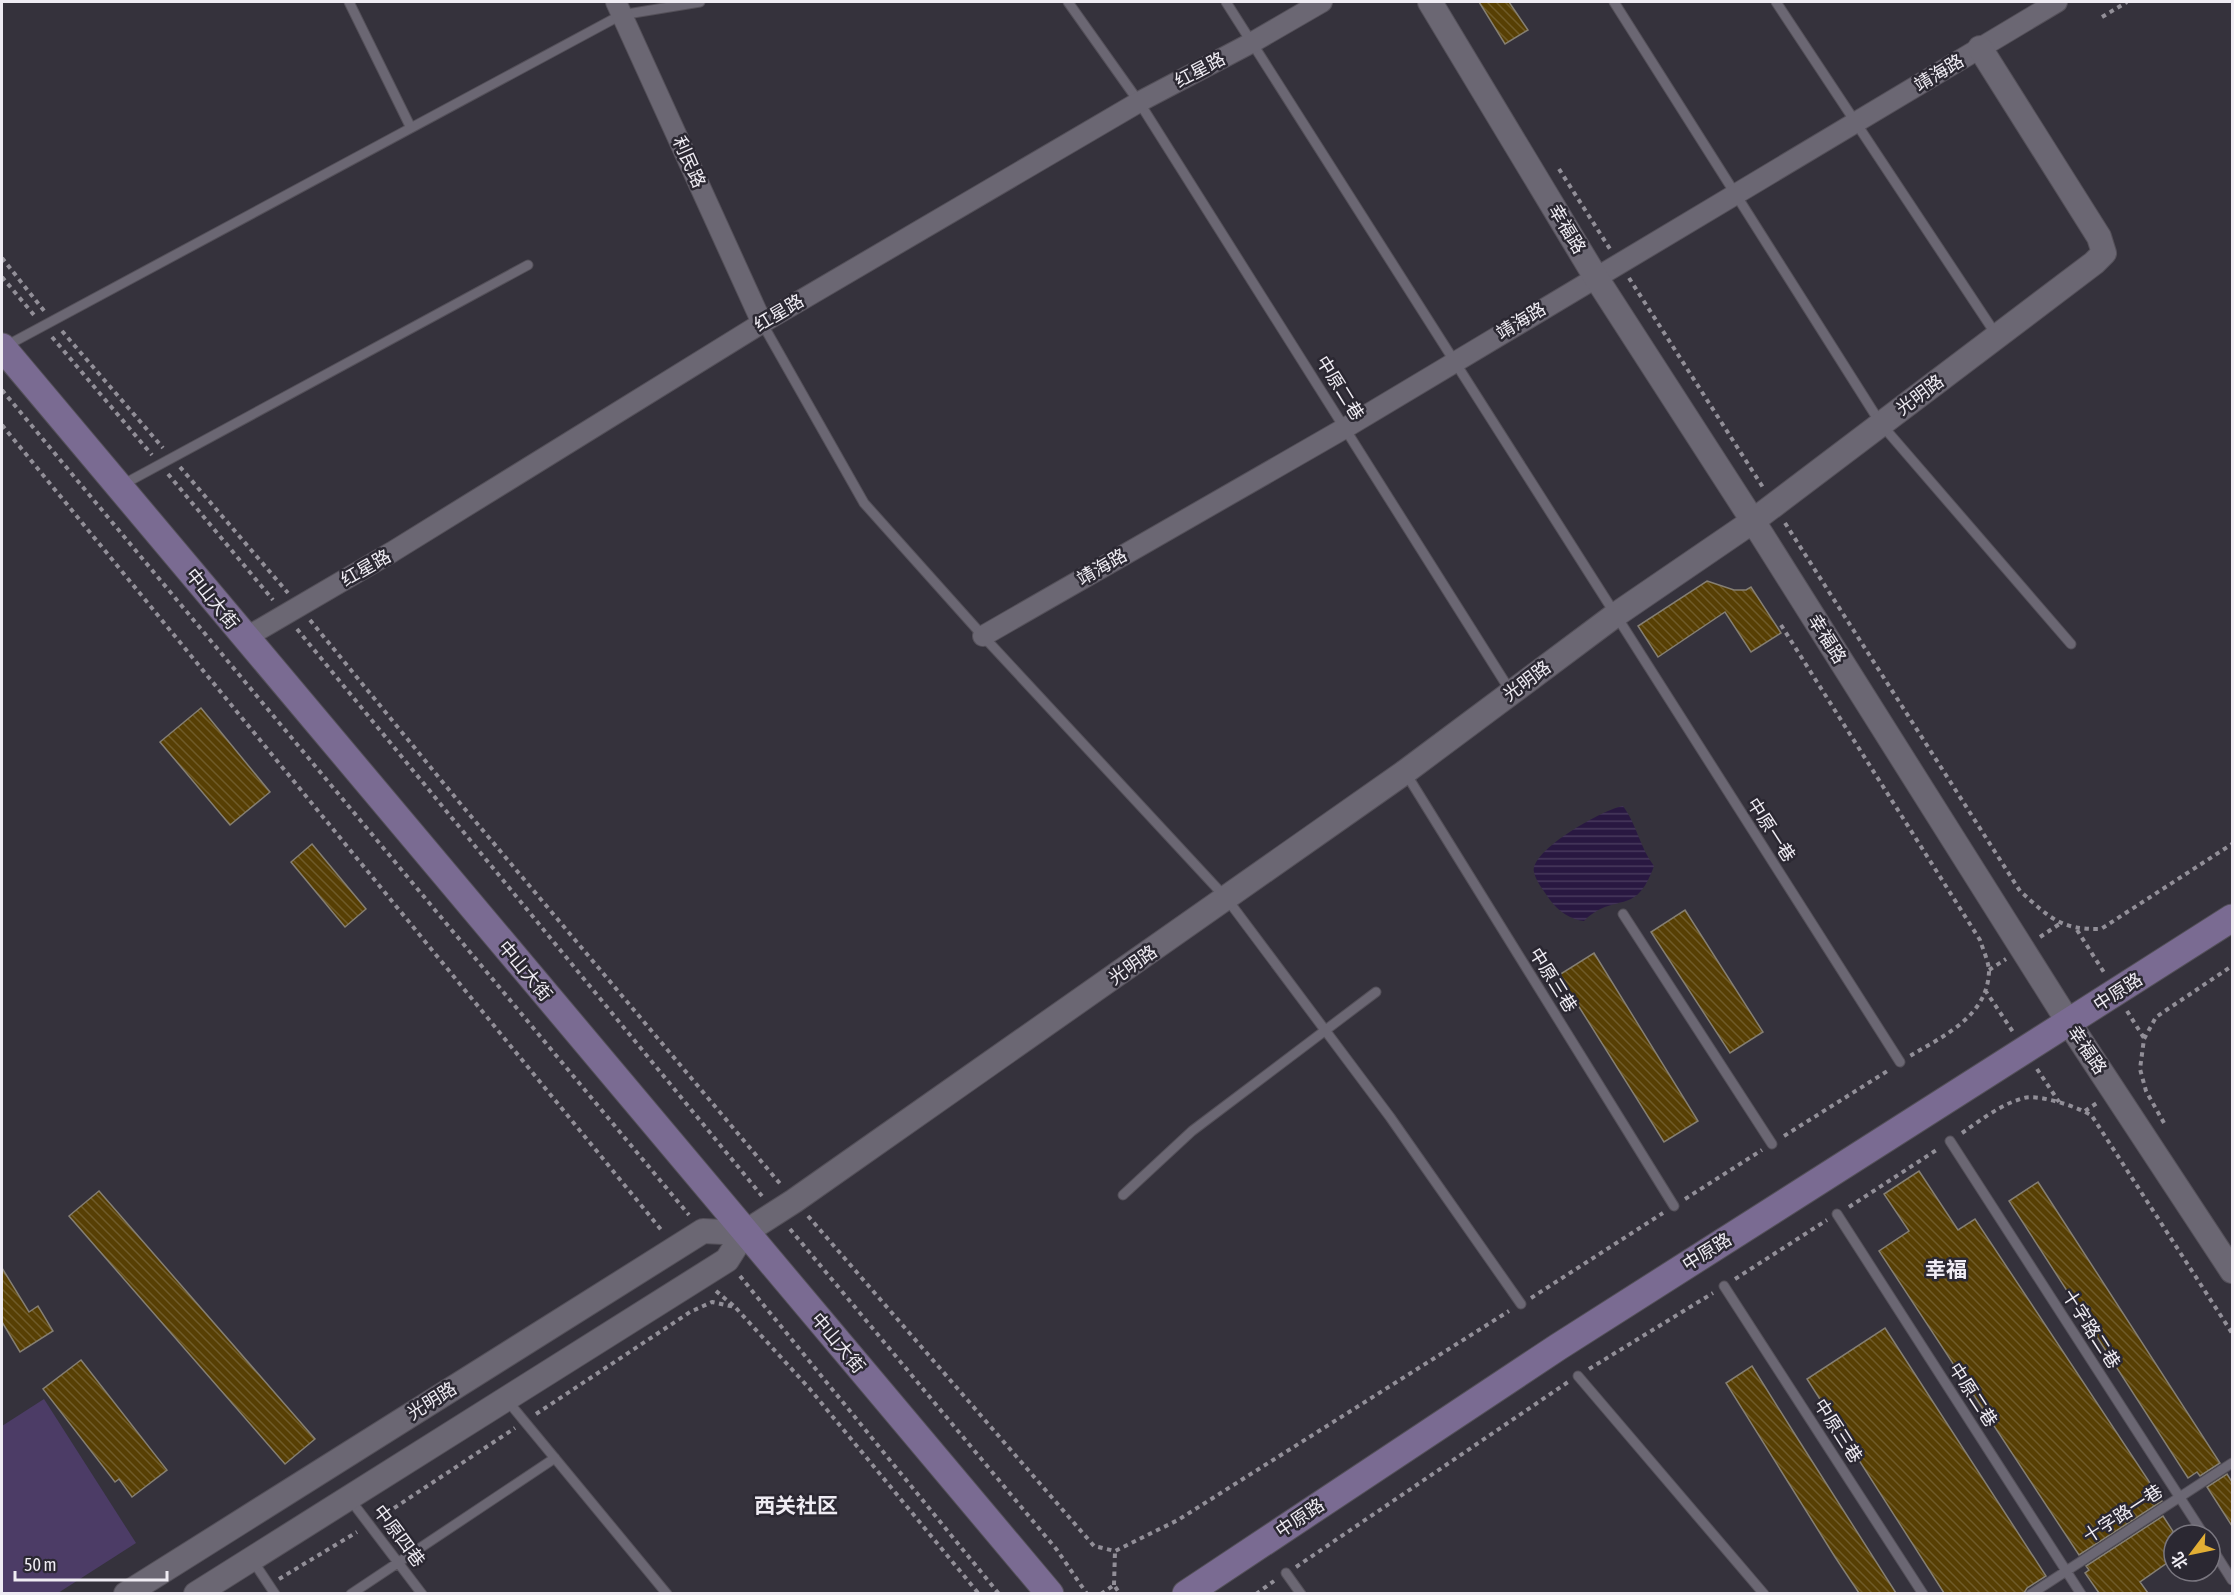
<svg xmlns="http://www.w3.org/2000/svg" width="2234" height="1595" viewBox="0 0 2234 1595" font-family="'Asap Condensed','Noto Sans SC',sans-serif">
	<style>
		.pitch { fill: #4c3c66 }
		.water { fill: url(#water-rules) }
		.building { fill: url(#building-back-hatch); stroke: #857f73; stroke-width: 1.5 }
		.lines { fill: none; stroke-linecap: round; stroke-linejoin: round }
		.service-casing { stroke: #545059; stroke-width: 11 }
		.minor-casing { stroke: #545059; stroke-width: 22 }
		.tertiary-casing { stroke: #545059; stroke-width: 26 }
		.secondary-casing { stroke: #545059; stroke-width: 29 }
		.path { stroke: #928f98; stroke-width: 4; stroke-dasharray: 4.5 4.5; stroke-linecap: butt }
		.service { stroke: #6b6773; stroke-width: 9 }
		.minor { stroke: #6b6773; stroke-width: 20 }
		.tertiary { stroke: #6b6773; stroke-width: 24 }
		.secondary { stroke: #7a6b92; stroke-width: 27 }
		.labels { text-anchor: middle; stroke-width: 5; stroke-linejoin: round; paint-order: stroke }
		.street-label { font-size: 18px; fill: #efecf3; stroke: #2b2832 }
		.quarter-label { font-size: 21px; font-weight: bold; fill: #efecf3; stroke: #2b2832 }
	</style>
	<defs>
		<pattern id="water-rules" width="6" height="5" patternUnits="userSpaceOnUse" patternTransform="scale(1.5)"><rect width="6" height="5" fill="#291841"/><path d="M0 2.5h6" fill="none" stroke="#483a5d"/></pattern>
		<pattern id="building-back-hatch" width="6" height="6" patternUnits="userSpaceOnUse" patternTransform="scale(1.5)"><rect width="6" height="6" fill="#573f04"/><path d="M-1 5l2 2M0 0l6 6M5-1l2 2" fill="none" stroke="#6f5b29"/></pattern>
	</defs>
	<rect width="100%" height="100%" fill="#35323c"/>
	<!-- pitch -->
	<path class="pitch" d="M44 1399 136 1543 58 1593H2V1426Z"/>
	<!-- water -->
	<path class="water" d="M1623 806C1637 825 1640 848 1654 866 1635 919 1616 890 1584 921 1571 920 1558 911 1550 900 1545 892 1536 882 1534 872 1530 850 1604 809 1623 806Z"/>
	<!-- building -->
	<path class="building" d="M1479 2H1509L1528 30 1505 44Z
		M1707 581 1734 590H1746L1751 587 1781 633 1751 652 1725 612 1658 657 1638 626Z
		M201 708 270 792 230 825 160 742Z
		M312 844 366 909 345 927 291 862Z
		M1685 910 1763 1032 1730 1053 1651 932Z
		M1594 953 1698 1121 1664 1142 1559 975Z
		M1919 1171 1958 1230 1975 1219 2162 1501 2079 1555 1879 1251 1909 1231 1884 1194Z
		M2038 1182 2220 1463 2200 1476 2197 1472 2188 1478 2009 1201Z
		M99 1191 315 1439 285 1464 69 1216Z
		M2 1268 29 1312 38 1306 53 1331 20 1352 2 1322Z
		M1885 1328 2046 1576 2027 1588 2024 1593H1944L1807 1379Z
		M81 1360 167 1470 132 1497 119 1479 115 1482 43 1389Z
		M1752 1366 1796 1436 1896 1593H1859L1835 1557 1726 1383Z
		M2227 1474 2232 1482V1526L2207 1487Z
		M2163 1516 2174 1533V1558L2140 1582 2148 1593H2099L2085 1573 2089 1570 2086 1566Z"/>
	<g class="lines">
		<!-- service casing -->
		<g class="service-casing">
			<path id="service" d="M349 2 411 128
				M1068 2 1139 102 1511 692
				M1226 2 1900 1062
				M1614 2 1881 424 2071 644
				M1776 2 1997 336
				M762 323 864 503 983 636 1227 899 1390 1117 1521 1304
				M4 347 621 15 700 2
				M122 485 528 265
				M1405 772 1674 1206
				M1623 914 1772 1144
				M1950 1141 2204 1535
				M1123 1195 1192 1131 1376 992
				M1837 1214 2081 1594
				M1724 1286 1923 1594
				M1578 1376 1764 1594
				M506 1399 667 1594
				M349 1498 422 1594
				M2210 1545 2232 1580
				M253 1561 275 1594
				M1286 1573 1301 1594
				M351 1594 555 1458
				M2031 1594 2232 1463"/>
		</g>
		<!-- minor casing -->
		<g class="minor-casing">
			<path id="minor" d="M616 2 762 323
				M983 636 1345 428 2057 2
				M245 638 392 552 762 323 1139 102 1253 42 1322 2"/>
		</g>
		<!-- tertiary casing -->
		<g class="tertiary-casing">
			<path id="tertiary" d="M1430 2 1595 276 1753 521 2069 1023 2232 1271
				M126 1594 703 1231 744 1233
				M196 1594 727 1260 744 1233 794 1201 1405 772 1614 616 1753 521 2094 263 2104 253 2099 237 1980 48"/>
		</g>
		<!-- secondary casing -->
		<g class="secondary-casing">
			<path id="secondary" d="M2 347 1050 1594
				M1186 1594 1558 1347 2232 918"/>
		</g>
		<!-- path -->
		<path class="path" d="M2102 17 2127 2
			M1559 169 1610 249
			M2 258 45 312
			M2 277 34 315
			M1629 278 1764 489
			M62 331 163 448
			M52 337 152 455
			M2 390 689 1215
			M2 425 663 1232
			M180 467 288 593
			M168 474 273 600
			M1785 523 2020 891C2049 917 2060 930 2101 929L2232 844
			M310 620 459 802 782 1186
			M1781 625 1980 940C1983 950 1989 962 1989 972 1987 1017 1943 1036 1910 1056
			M297 629 762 1196
			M2077 930 2105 974
			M2040 937 2061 923
			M1989 970 2006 959
			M1985 990 2013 1032
			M2127 1011 2144 1038
			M2037 1069 2059 1102
			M2085 1111 2097 1103
			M2164 1123 2146 1091 2140 1069 2144 1039 2156 1017 2232 966
			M1962 1133C1981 1120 2001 1104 2024 1098 2039 1094 2079 1107 2092 1116L2232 1333
			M1784 1136 1889 1070
			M1685 1199 1762 1150
			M1849 1207 1938 1149
			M808 1216 1094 1546 1115 1551 1178 1520 1509 1311
			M790 1229 1057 1550 1087 1594
			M740 1276 999 1594
			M1735 1279 1827 1220
			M716 1291 735 1307
			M1531 1298 1663 1213
			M1589 1369 1713 1293
			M536 1414 690 1312 712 1302 735 1307 809 1388 979 1594
			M379 1518 515 1428
			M1296 1567 1568 1382
			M279 1579 357 1532
			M1114 1585 1115 1551
			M1101 1594 1114 1585 1120 1594
			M1256 1594 1274 1581"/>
		<!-- service -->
		<use href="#service" class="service"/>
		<!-- minor -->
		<use href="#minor" class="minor"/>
		<!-- tertiary -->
		<use href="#tertiary" class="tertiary"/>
		<!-- secondary -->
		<use href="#secondary" class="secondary"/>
	</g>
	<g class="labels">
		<!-- street labels -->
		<g class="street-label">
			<text transform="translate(1200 70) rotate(-28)" y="6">红星路</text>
			<text transform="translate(1939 73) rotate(-31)" y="6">靖海路</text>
			<text transform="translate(689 162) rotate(66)" y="6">利民路</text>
			<text transform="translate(1567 229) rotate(59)" y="6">幸福路</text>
			<text transform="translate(779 313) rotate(-31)" y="6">红星路</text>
			<text transform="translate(1521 321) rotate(-31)" y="6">靖海路</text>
			<text transform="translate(1340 388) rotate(58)" y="6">中原二巷</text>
			<text transform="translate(1920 395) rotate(-37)" y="6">光明路</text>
			<text transform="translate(1102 567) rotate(-30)" y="6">靖海路</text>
			<text transform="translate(366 568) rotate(-30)" y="6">红星路</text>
			<text transform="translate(212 599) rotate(51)" y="6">中山大街</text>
			<text transform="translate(1827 639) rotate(58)" y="6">幸福路</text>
			<text transform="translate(1527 681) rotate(-37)" y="6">光明路</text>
			<text transform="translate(1771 830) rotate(57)" y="6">中原一巷</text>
			<text transform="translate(1133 965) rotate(-35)" y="6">光明路</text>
			<text transform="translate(525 971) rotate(50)" y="6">中山大街</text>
			<text transform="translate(1553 980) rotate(58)" y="6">中原三巷</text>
			<text transform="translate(2118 992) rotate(-33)" y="6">中原路</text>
			<text transform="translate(2087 1050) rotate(56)" y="6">幸福路</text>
			<text transform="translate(1707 1252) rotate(-32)" y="6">中原路</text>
			<text transform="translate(2091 1329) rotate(57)" y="6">十字路二巷</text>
			<text transform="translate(838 1343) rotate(50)" y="6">中山大街</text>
			<text transform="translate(1973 1395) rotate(57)" y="6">中原二巷</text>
			<text transform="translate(432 1401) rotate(-32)" y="6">光明路</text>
			<text transform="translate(1838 1431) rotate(57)" y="6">中原三巷</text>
			<text transform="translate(2123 1514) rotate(-33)" y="6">十字路一巷</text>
			<text transform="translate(1300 1518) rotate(-34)" y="6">中原路</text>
			<text transform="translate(399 1536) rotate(53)" y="6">中原四巷</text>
		</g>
		<!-- quarter labels -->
		<g class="quarter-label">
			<text x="1946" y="1277">幸福</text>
			<text x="796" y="1513">西关社区</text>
		</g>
	</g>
	<!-- border -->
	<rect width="2234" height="1595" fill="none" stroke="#efecf3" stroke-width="6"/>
	<!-- north arrow -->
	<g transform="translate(2192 1553) rotate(238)"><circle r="28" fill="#2b2832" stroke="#79767f" stroke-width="1.5"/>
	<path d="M0-4.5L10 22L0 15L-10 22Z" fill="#e2ae34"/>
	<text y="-9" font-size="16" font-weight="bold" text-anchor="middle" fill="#efecf3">北</text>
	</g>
	<!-- scale -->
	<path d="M15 1571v9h152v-9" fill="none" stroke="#efecf3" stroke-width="3"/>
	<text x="24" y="1571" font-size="18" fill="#efecf3" stroke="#2b2832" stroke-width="4.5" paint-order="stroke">50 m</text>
</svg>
